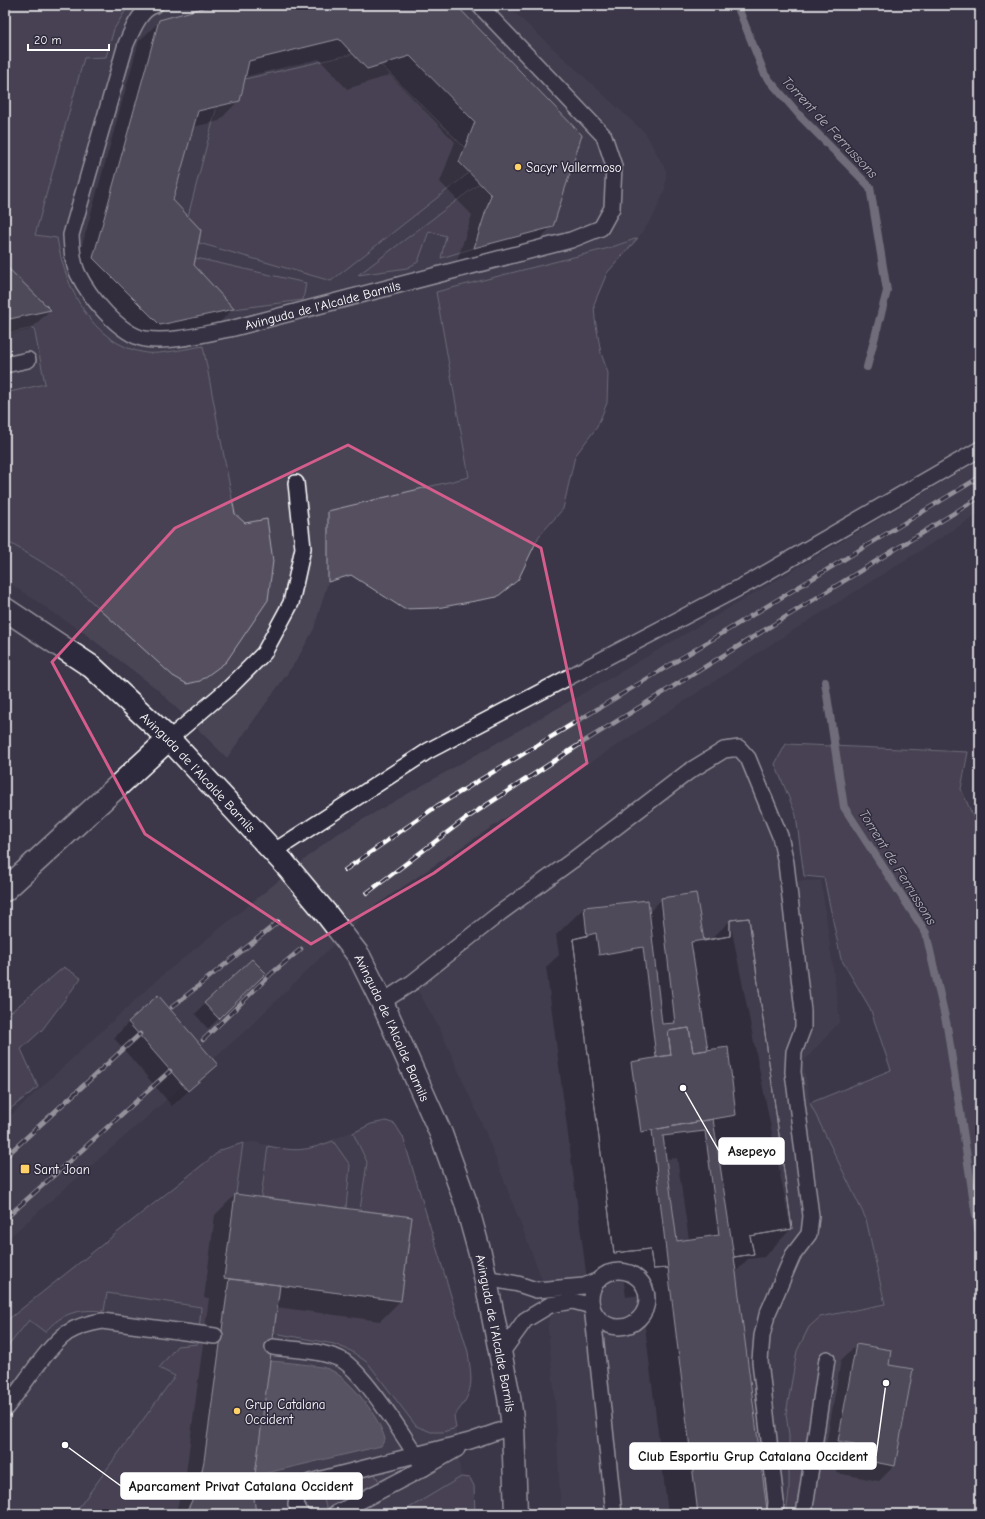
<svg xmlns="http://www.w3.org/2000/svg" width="985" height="1519" viewBox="0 0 985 1519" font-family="'Comic Neue',sans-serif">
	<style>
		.built { fill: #494455 }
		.green { fill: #555060; stroke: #aaa8b0 }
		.water { fill: #797682; stroke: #afadb4 }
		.shadow { fill: #0007; fill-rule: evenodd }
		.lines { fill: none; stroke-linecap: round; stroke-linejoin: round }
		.stream { stroke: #afadb4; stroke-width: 8 }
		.building { fill: #666270; stroke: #fff; fill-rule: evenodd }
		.lane-casing { stroke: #fff; stroke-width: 18 }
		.street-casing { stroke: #fff; stroke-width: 25 }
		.secondary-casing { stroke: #fff; stroke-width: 25 }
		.lane { stroke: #2f2a3d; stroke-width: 15 }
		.street { stroke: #2f2a3d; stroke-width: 22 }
		.secondary { stroke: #2f2a3d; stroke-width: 22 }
		.rail-casing { stroke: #fff; stroke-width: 4.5 }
		.rail { stroke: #2f2a3d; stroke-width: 3; stroke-dasharray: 9; stroke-linecap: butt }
		.secondary-bridge-casing { stroke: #fff; stroke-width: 25; stroke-linecap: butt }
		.secondary-bridge { stroke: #2f2a3d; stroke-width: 22 }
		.marked { fill: none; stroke: #d45d8c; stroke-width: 3; stroke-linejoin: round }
		.poi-dot { fill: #ffd166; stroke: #2f2a3d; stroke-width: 1.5 }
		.labels { text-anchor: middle; stroke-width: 3; stroke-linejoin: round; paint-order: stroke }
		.poi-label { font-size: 13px; fill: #fff; stroke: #2f2a3d; text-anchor: start }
		.street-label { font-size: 13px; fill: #fff; stroke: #2f2a3d }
		.water-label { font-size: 14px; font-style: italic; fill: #b5b4ba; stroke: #2f2a3d }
		.leader { fill: none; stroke: #fff; stroke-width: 1.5 }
		.callout-dot { fill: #fff; stroke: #2f2a3d; stroke-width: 1.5 }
		.callout { fill: #fff; stroke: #fff; stroke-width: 1.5 }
		.callout-label { font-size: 14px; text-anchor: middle; font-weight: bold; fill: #111 }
	</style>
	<rect width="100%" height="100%" fill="#3c3749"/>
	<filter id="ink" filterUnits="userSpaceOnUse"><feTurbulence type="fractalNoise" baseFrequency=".025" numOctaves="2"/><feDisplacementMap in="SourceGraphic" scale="8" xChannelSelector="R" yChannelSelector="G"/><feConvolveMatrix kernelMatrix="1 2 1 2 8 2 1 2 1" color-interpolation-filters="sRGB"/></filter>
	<g filter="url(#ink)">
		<!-- built -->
		<path class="built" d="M5 5H506L646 134 666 171 665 189 654 215 638 238 603 250 436 292 469 478 328 511V582L314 629 297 660 227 758 157 689 84 633 5 580Z
			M980 460V513L762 650 460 848 369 910 244 1032 5 1241V1121L158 979 332 837 626 669Z
			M724 750 748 758 788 882 821 880 840 1021 803 1062 810 1103 866 1219 885 1304 820 1317 786 1414 789 1435V1492L786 1514H561L555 1398 548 1328 550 1305 546 1290 486 1133 441 1031 413 982Z
			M386 1121 395 1124 403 1137 468 1352 472 1380 466 1402 454 1416 461 1477 470 1478 474 1486 475 1514H5V1322L221 1150 243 1143 254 1142 291 1151 307 1150 371 1124Z"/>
		<!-- green -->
		<path class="green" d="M19 5H129L114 29 106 57 84 58 35 235 57 238C65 287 91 344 146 353 159 355 189 348 203 346L235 514 245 523 267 519 273 561 268 600 226 662 200 681 187 684 173 676 60 573 5 540V393L45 384 34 328 5 334V320L51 310 8 268 5 269V142L9 141 5 137V8Z
			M353 54 367 69 381 65 465 148 470 172 331 281 199 243 201 230 188 216 217 106 245 79Z
			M480 183 491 195 474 248 441 258 446 236 429 231 418 262 407 268 358 275Z
			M638 238 607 273 594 304 595 319 601 353 608 373 607 403 597 427 575 456 563 509 539 536 518 580 497 597 437 608 404 609 351 575 328 582V511L469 477 436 292 609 248Z
			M196 258 306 283 303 300 234 309 194 265Z
			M786 744 968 752 961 789 980 832V1514H786L789 1492V1435L786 1414 797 1351 809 1327 820 1317 885 1304 866 1219 810 1103 891 1070 870 1008 841 959 824 878 804 876 796 815 775 764Z
			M64 967 81 978 42 1030 21 1049 38 1087 5 1113V1017Z
			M386 1121 395 1124 403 1137 468 1352C472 1382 475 1391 454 1416L456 1428 443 1432H431L416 1426 368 1363 351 1351 334 1344 274 1333 280 1285 401 1301 412 1217 360 1210 367 1162 353 1133 371 1124Z
			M333 1141 350 1165 346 1208 261 1197 268 1146C297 1152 305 1151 333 1141Z
			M243 1143 224 1278 229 1279 204 1461C200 1479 196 1499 183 1514H74L175 1376 159 1368 177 1346 198 1344 201 1307 107 1293 104 1311C78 1309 63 1312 45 1332L29 1320 5 1350V1322L221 1150Z
			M374 1473 381 1484 327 1508 319 1488Z
			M461 1477 470 1478 474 1486 475 1514H399Z"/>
		<!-- water -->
		<path class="water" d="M270 1361C284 1362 320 1365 331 1370 352 1381 379 1417 385 1439L381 1446 254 1476Z"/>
		<!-- shadow -->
		<path class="shadow" d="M218 5H454L552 226 532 247 455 267 472 215 440 182 455 142 390 75 347 89 319 59 244 77 239 100 219 121 193 127 172 201 193 266 233 309 213 329 139 344 73 278 139 41 160 21Z
			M5 138 8 141 5 144Z
			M5 270 50 310 30 330 5 335Z
			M662 899 703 942 710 940 730 921 791 1229 764 1257 748 1259 735 1273 766 1510 762 1514H668L641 1295 626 1297 623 1276 587 1280 546 967 559 955 556 935 584 908 647 901 648 913ZM677 1158 689 1240 676 1242 665 1159Z
			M264 973 208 1029 195 1014 205 1004Z
			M129 1022 217 1064 172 1106 114 1038Z
			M235 1195 400 1301 380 1321 276 1307 252 1490 255 1514H175L185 1481 209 1298H204L215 1215Z
			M857 1345 894 1466 879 1481 837 1473 840 1460 824 1457 841 1360Z"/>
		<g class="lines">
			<!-- stream -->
			<path class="stream" d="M737 5 765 75 801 117 870 187 887 291 867 367
				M825 682 844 807 926 933 947 1026 978 1229 980 1230"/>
		</g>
		<!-- building -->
		<path class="building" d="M214 5H456L582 135 553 227 474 248 491 195 459 162 475 122 410 56 367 69 339 39 249 61 240 101 198 111 173 200 201 230 194 265 234 309 160 325 93 258 159 20Z
			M8 268 51 310 5 320V269Z
			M696 893 704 941 730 936V920L749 918 792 1229 750 1236 754 1254 734 1257 767 1510 760 1511V1514H698L668 1268 653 1269 650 1249 614 1253 573 939 587 936 584 907 648 900 662 1024 675 1023 661 898ZM705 1131 719 1235 677 1241 663 1136Z
			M749 918 792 1229 750 1236 754 1254 734 1257 713 1119 652 1130 668 1268 653 1269 650 1249 614 1253 573 939 596 933 599 955 643 947 656 1057 671 1055 668 1031 689 1028 693 1052 708 1050 691 942 730 936V920Z
			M252 959 266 973 219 1019 204 1003Z
			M158 995 218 1065 188 1091 128 1022Z
			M689 1028 693 1052 728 1047 736 1115 641 1132 631 1062 671 1055 668 1031Z
			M235 1194 412 1217 401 1301 224 1278Z
			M229 1279 280 1285 253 1490 256 1514H183L188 1509 199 1485 204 1461Z
			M856 1344 891 1350 889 1365 913 1369 895 1466 852 1458 854 1444 838 1441Z"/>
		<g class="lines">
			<!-- lane casing -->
			<g class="lane-casing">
				<g id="lane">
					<path id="s1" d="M155 5C140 9 132 31 126 44L71 235C72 248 72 262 78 274 89 296 119 334 145 339 172 343 203 334 230 329L571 240 601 228 612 208 614 166 604 136 479 5"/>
					<path d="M5 365 28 360"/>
					<path d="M169 739 230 687 264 653 291 603 303 548 296 483"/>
					<path d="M273 852 428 751 752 581 980 449"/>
					<path d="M382 1002 413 982 500 913 573 860 688 772 724 750 739 748 748 758 780 836 786 863 803 1011V1028L794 1052 793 1072 811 1216 809 1234 793 1255 767 1315 762 1336 760 1361 776 1502 775 1514"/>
					<circle cx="619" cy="1299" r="28"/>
					<path d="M486 1278 518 1284 536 1290 584 1286 599 1280"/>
					<path d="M273 1347C295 1350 320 1350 340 1359 363 1370 409 1444 424 1468"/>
					<path d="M502 1352 525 1320 550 1305 573 1301 592 1306 614 1514"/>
					<path d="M5 1409C21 1389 48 1346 67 1333 78 1326 90 1323 102 1321L215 1336"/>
					<path d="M301 1514 296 1504 298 1492 310 1482 470 1441 513 1426"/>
					<path d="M335 1514 424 1468 457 1449"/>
					<path d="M804 1514 827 1359"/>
				</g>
			</g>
			<!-- street casing -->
			<g class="street-casing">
				<path id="street" d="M5 890 169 739"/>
			</g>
			<!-- secondary casing -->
			<g class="secondary-casing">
				<g id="secondary">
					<path id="s2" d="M5 609 92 667 169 739 284 863"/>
					<path id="s3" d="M359 956 382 1002 441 1134 466 1203 482 1261 509 1397 513 1426 516 1514"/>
				</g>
			</g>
			<!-- lane -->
			<use href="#lane" class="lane"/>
			<!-- street -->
			<use href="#street" class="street"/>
			<!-- secondary -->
			<use href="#secondary" class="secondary"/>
			<!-- rail casing -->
			<g class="rail-casing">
				<path id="rail" d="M345 870 437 806 980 477
					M367 893 465 819 588 739 980 497
					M172 1007 278 922
					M203 1040 272 973 301 949
					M5 1157 140 1034
					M5 1219 170 1071"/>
			</g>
			<!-- rail -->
			<use href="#rail" class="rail"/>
			<!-- secondary-bridge casing -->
			<g class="secondary-bridge-casing">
				<path id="secondary-bridge" d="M284 863 325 912 359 956"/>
			</g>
			<!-- secondary-bridge -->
			<use href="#secondary-bridge" class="secondary-bridge"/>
		</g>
	</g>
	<!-- marked area -->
	<path d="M0 0H985V1519H0ZM348 445 541 548 587 763 434 873 311 944 145 834 52 662 175 528Z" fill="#3c3749" fill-opacity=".55" fill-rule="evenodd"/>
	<path class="marked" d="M348 445 541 548 587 763 434 873 311 944 145 834 52 662 175 528Z"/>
	<!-- markers -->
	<g class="poi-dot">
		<circle cx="518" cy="167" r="4"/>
		<rect x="20" y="1164" width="10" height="10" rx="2"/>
		<circle cx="237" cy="1411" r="4"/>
	</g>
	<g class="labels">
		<!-- poi labels -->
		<g class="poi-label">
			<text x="526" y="172">Sacyr Vallermoso</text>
			<text x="34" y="1174">Sant Joan</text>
			<text x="245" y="1409">Grup Catalana<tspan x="245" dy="15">Occident</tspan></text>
		</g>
		<!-- street labels -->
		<g class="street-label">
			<text dy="5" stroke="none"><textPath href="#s1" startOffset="566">Avinguda de l'Alcalde Barnils</textPath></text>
			<text dy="5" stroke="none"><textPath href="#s2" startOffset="254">Avinguda de l'Alcalde Barnils</textPath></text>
			<text dy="5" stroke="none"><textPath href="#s3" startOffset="79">Avinguda de l'Alcalde Barnils</textPath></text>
			<text dy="5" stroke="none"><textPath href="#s3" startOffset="403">Avinguda de l'Alcalde Barnils</textPath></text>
		</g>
		<!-- water labels -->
		<g class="water-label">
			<text transform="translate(830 127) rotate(47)" y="5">Torrent de Ferrussons</text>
			<text transform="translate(898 867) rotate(58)" y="5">Torrent de Ferrussons</text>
		</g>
	</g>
	<!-- callouts -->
	<path class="leader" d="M683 1088L719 1151M886 1383L876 1456M65 1445L121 1486"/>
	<g class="callout-dot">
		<circle cx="683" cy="1088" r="4"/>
		<circle cx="886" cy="1383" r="4"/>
		<circle cx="65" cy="1445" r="4"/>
	</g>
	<g class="callout">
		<rect x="719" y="1138" width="65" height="26" rx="4"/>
		<rect x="630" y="1443" width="246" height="26" rx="4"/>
		<rect x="121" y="1473" width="241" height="26" rx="4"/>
	</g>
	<g class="callout-label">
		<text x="752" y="1156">Asepeyo</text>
		<text x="753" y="1461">Club Esportiu Grup Catalana Occident</text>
		<text x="241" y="1491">Aparcament Privat Catalana Occident</text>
	</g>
	<!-- margin -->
	<rect width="985" height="1519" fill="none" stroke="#2f2a3d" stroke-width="20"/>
	<rect x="10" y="10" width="965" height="1499" fill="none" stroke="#fff" stroke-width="1.5" filter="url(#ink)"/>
	<!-- scale -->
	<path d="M28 44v6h81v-6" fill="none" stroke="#ffffff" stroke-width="2"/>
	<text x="34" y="44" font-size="12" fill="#ffffff" stroke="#2f2a3d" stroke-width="3" paint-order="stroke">20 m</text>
</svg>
